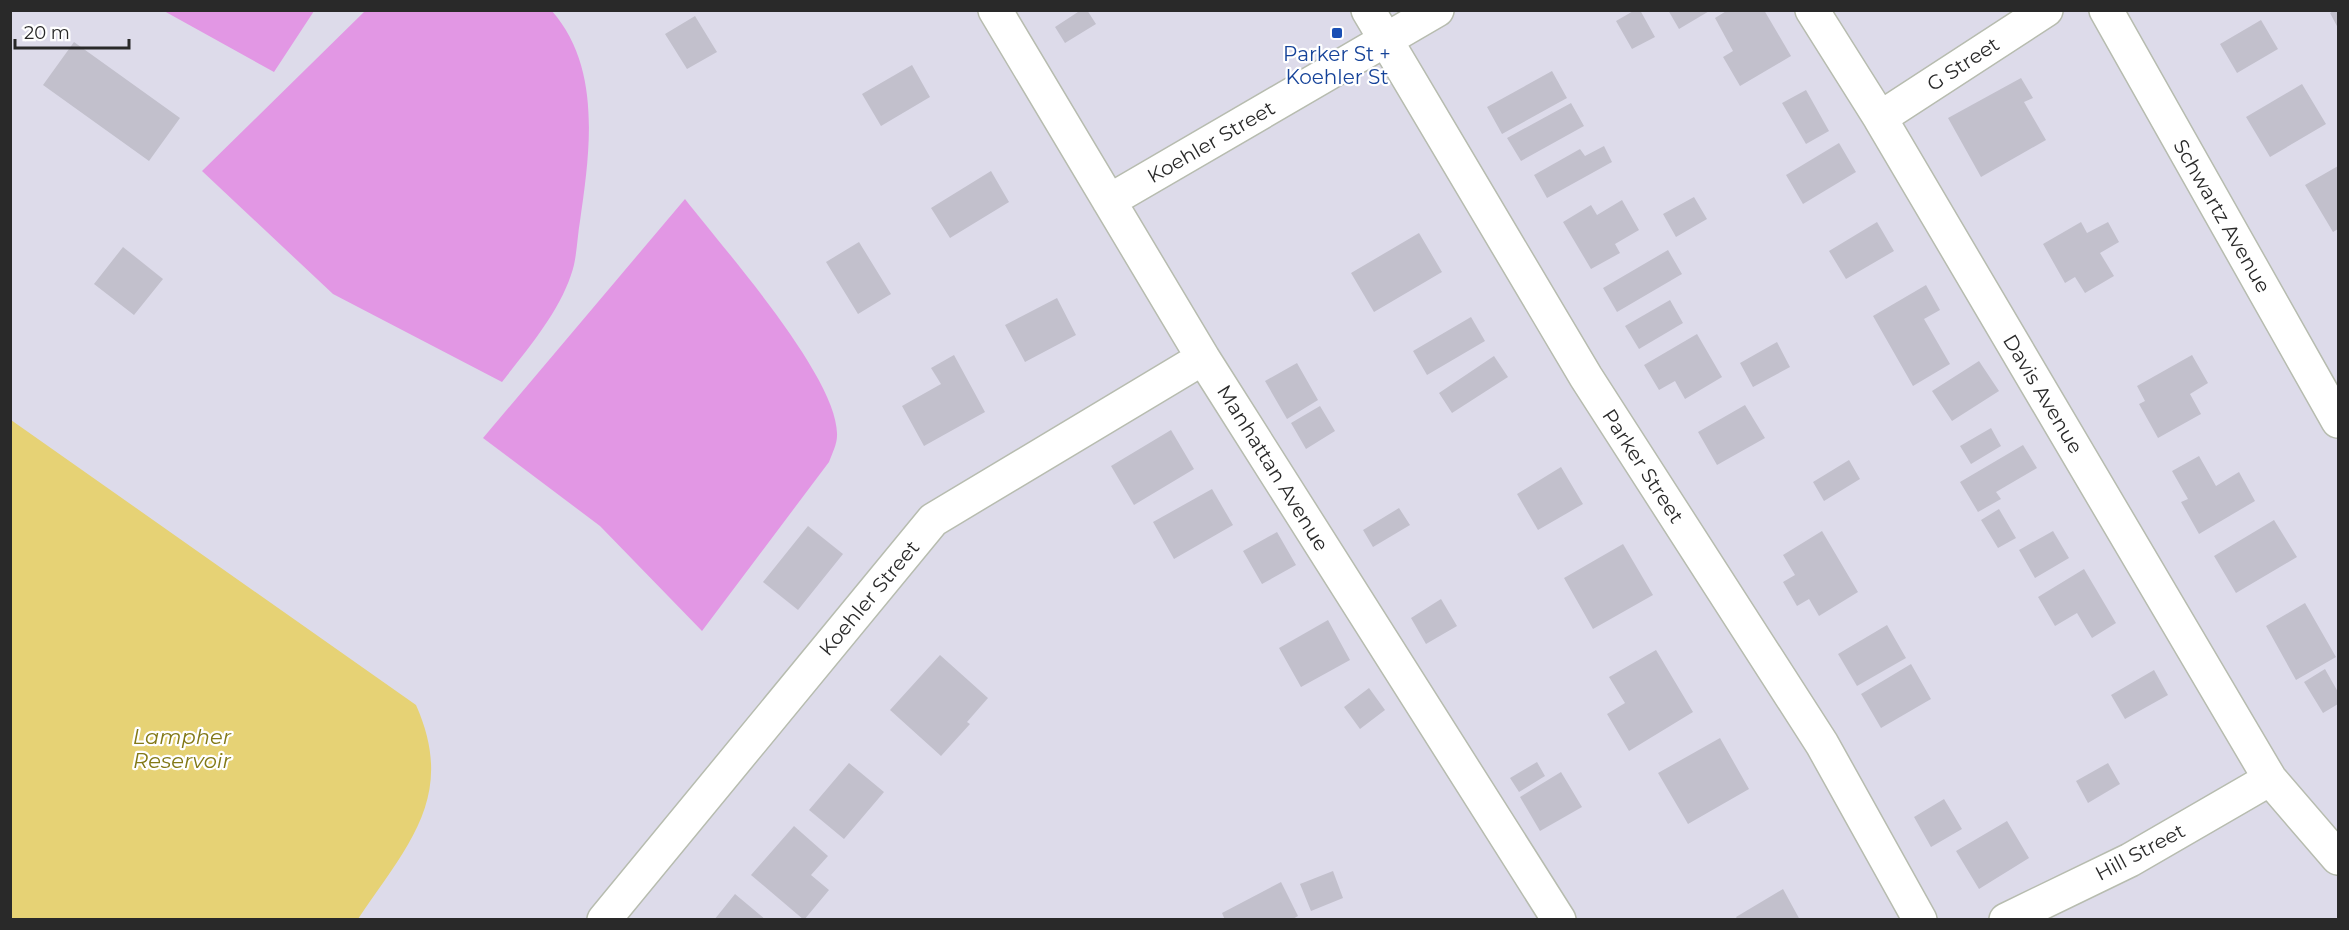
<svg xmlns="http://www.w3.org/2000/svg" width="2349" height="930" viewBox="0 0 2349 930" font-family="Montserrat,sans-serif">
	<style>
		.pitch { fill: #e297e4 }
		.water { fill: #e6d275 }
		.building { fill: #c2c0cc }
		.lines { fill: none; stroke-linecap: round; stroke-linejoin: round }
		.minor-casing { stroke: #b7bcaf; stroke-width: 36 }
		.tertiary-casing { stroke: #b7bcaf; stroke-width: 36 }
		.minor { stroke: #fff; stroke-width: 33 }
		.tertiary { stroke: #fff; stroke-width: 33 }
		.transit-dot { fill: #1a4fb4; stroke: #fff; stroke-width: 2 }
		.labels { text-anchor: middle; stroke-width: 4.5; stroke-linejoin: round; paint-order: stroke }
		.transit-label { font-size: 20px; fill: #164399; stroke: #fff }
		.street-label { font-size: 20px; fill: #292929; stroke: #fff }
		.water-label { font-size: 21px; font-style: italic; fill: #827816; stroke: #fff }
	</style>
	<rect width="100%" height="100%" fill="#dddbea"/>
	<!-- pitch -->
	<path class="pitch" d="M164 11H314L274 72Z
		M365 11H552C602 68 590 152 580 221 577 238 577 259 571 275 558 314 526 351 502 382L333 294 202 171Z
		M685 199C722 247 840 379 837 436 837 444 832 454 829 462L702 631 600 526 483 438Z"/>
	<!-- water -->
	<path class="water" d="M11 420 416 705C457 797 407 846 358 919H11Z"/>
	<!-- building -->
	<path class="building" d="M1081 10H1087L1096 24 1065 43 1055 27Z
		M1635 10H1640L1655 37 1632 49 1616 21Z
		M1668 10H1711L1679 29Z
		M1728 10H1764L1791 56 1740 86 1723 57 1733 51 1715 18Z
		M2335 10H2338V28L2330 13Z
		M695 16 717 52 687 69 665 34Z
		M2261 20 2278 49 2237 73 2220 44Z
		M74 42 180 118 149 161 43 85Z
		M912 65 930 97 881 126 862 94Z
		M1552 71 1567 98 1502 134 1487 107Z
		M2021 78 2033 98 2024 102 2046 140 1981 177 1948 118Z
		M2302 84 2326 124 2270 157 2246 117Z
		M1806 90 1829 131 1806 144 1782 103Z
		M1571 103 1584 126 1521 161 1507 138Z
		M1839 143 1856 172 1803 204 1786 175Z
		M1604 146 1612 162 1547 198 1534 175 1580 149 1585 156Z
		M2338 166V229L2333 232 2305 185Z
		M991 171 1009 202 950 238 931 208Z
		M1694 197 1707 219 1676 237 1663 214Z
		M1622 200 1639 230 1615 244 1620 253 1591 269 1563 222 1591 205 1597 215Z
		M1877 222 1894 251 1846 279 1829 251Z
		M2081 222 2087 233 2108 222 2119 242 2100 253 2114 276 2085 293 2075 277 2065 283 2043 244Z
		M1419 233 1442 272 1374 312 1351 273Z
		M859 242 891 294 858 314 826 262Z
		M123 247 163 279 134 315 94 284Z
		M1668 250 1682 274 1617 312 1603 288Z
		M1926 285 1940 310 1924 319 1950 364 1913 386 1873 316Z
		M1057 298 1076 335 1025 362 1005 325Z
		M1670 300 1683 323 1639 349 1625 326Z
		M1471 317 1485 341 1427 375 1413 351Z
		M1697 334 1722 377 1685 399 1675 381 1659 390 1644 365Z
		M1777 342 1790 367 1753 387 1740 363Z
		M954 355 985 412 924 446 902 406 941 384 931 368Z
		M2192 355 2208 383 2190 394 2201 414 2158 438 2139 404 2145 401 2137 386Z
		M1494 356 1508 377 1452 413 1439 393Z
		M1979 361 1999 391 1952 421 1932 391Z
		M1297 363 1318 400 1287 419 1265 381Z
		M1745 405 1765 438 1717 465 1698 432Z
		M1320 406 1335 431 1306 449 1291 423Z
		M1991 428 2001 446 1971 464 1960 446Z
		M1171 430 1194 469 1134 505 1111 466Z
		M2023 445 2037 468 1996 492 2001 499 1978 512 1960 482Z
		M2199 456 2216 486 2239 472 2255 501 2199 534 2181 502 2188 499 2172 471Z
		M1849 460 1860 479 1824 501 1813 482Z
		M1561 467 1583 504 1538 530 1517 494Z
		M1212 489 1233 525 1174 559 1153 522Z
		M1399 508 1410 525 1373 547 1363 530Z
		M1999 509 2016 538 1998 548 1981 520Z
		M2274 520 2297 557 2236 593 2214 556Z
		M808 526 843 554 798 610 763 582Z
		M1822 531 1858 592 1819 616 1809 599 1797 606 1783 582 1795 575 1783 555Z
		M2053 531 2069 558 2035 578 2019 550Z
		M1277 532 1296 565 1262 584 1243 551Z
		M1623 544 1653 595 1593 629 1564 578Z
		M2084 569 2116 623 2092 638 2077 613 2055 626 2038 597Z
		M1441 599 1457 626 1426 644 1411 618Z
		M2305 603 2336 657 2296 680 2266 626Z
		M1328 620 1350 660 1301 687 1279 648Z
		M1887 625 1906 658 1857 686 1838 654Z
		M1656 650 1693 712 1629 751 1607 714 1625 703 1609 677Z
		M940 655 988 698 967 722 970 724 941 756 890 710Z
		M1911 664 1931 699 1881 728 1861 694Z
		M2325 669 2338 692V704L2323 713 2304 682Z
		M2154 670 2168 695 2125 719 2111 695Z
		M1369 688 1385 710 1360 729 1344 707Z
		M1720 738 1749 789 1688 824 1658 773Z
		M1537 762 1545 776 1519 792 1510 778Z
		M849 763 884 792 844 839 809 810Z
		M2108 763 2120 784 2088 803 2076 781Z
		M1561 772 1582 807 1540 831 1520 797Z
		M1944 799 1962 829 1931 847 1914 817Z
		M2007 821 2029 858 1979 889 1956 851Z
		M794 826 828 856 811 875 829 890 804 920 751 875Z
		M1333 871 1343 898 1311 911 1300 884Z
		M1281 882 1298 916 1291 920H1225L1222 913Z
		M1783 889 1800 920H1738L1736 917Z
		M735 894 766 920H714Z"/>
	<g class="lines">
		<!-- minor casing -->
		<g class="minor-casing">
			<path id="minor" d="M995 10 1203 358 1559 920
				M1812 10 1880 118 2270 779 2338 858
				M2106 10 2338 421
				M1880 118 2046 10
				M1109 201 1437 10
				M604 920 933 520 1203 358
				M2006 920 2130 860 2270 779"/>
		</g>
		<!-- tertiary casing -->
		<g class="tertiary-casing">
			<path id="tertiary" d="M1368 10 1586 377 1822 744 1920 920"/>
		</g>
		<!-- minor -->
		<use href="#minor" class="minor"/>
		<!-- tertiary -->
		<use href="#tertiary" class="tertiary"/>
	</g>
	<!-- markers -->
	<rect class="transit-dot" x="1331" y="27" width="12" height="12" rx="3"/>
	<g class="labels">
		<!-- transit labels -->
		<g class="transit-label">
			<text x="1337" y="61">Parker St +<tspan x="1337" dy="23">Koehler St</tspan></text>
		</g>
		<!-- street labels -->
		<g class="street-label">
			<text transform="translate(1963 64) rotate(-33)" y="7">G Street</text>
			<text transform="translate(1211 142) rotate(-30)" y="7">Koehler Street</text>
			<text transform="translate(2222 216) rotate(60)" y="7">Schwartz Avenue</text>
			<text transform="translate(2043 394) rotate(59)" y="7">Davis Avenue</text>
			<text transform="translate(1643 466) rotate(57)" y="7">Parker Street</text>
			<text transform="translate(1273 468) rotate(58)" y="7">Manhattan Avenue</text>
			<text transform="translate(869 598) rotate(-50)" y="7">Koehler Street</text>
			<text transform="translate(2140 852) rotate(-28)" y="7">Hill Street</text>
		</g>
		<!-- water labels -->
		<g class="water-label">
			<text x="182" y="744">Lampher<tspan x="182" dy="24">Reservoir</tspan></text>
		</g>
	</g>
	<!-- border -->
	<rect width="2349" height="930" fill="none" stroke="#292929" stroke-width="24"/>
	<!-- scale -->
	<path d="M15 39v9h114v-9" fill="none" stroke="#292929" stroke-width="3"/>
	<text x="24" y="39" font-size="18" fill="#292929" stroke="#ffffff" stroke-width="4.5" paint-order="stroke">20 m</text>
</svg>
